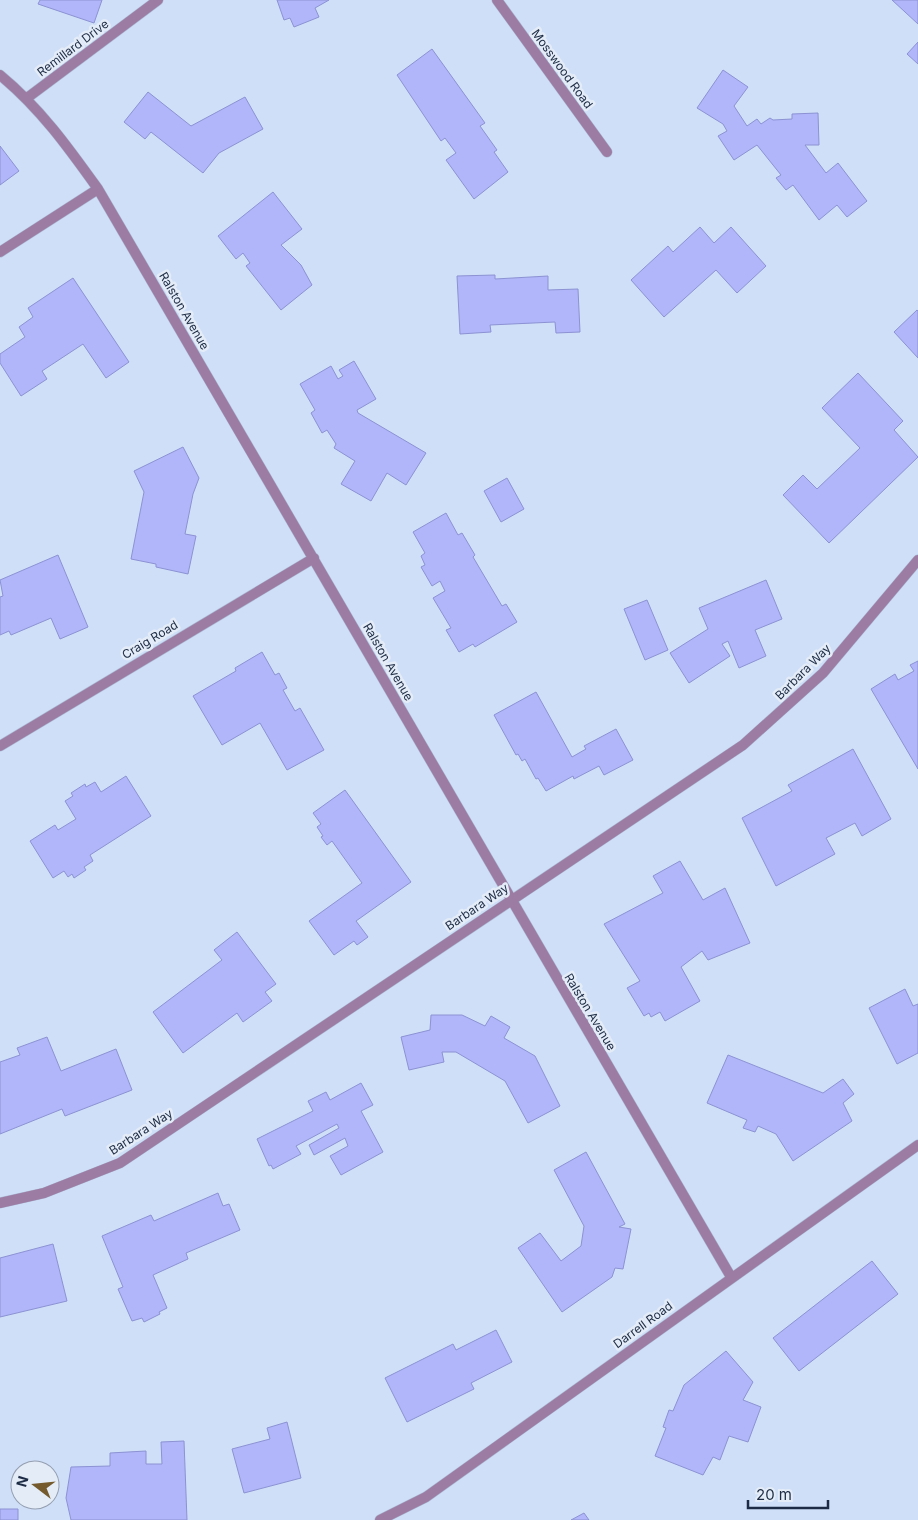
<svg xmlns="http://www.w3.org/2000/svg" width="918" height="1520" viewBox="0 0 918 1520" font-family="Inter,sans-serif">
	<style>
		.building { fill: #b0b6f9; stroke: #8c92d3 }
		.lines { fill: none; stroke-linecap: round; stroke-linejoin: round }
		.street-casing { stroke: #abbbd4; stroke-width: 11 }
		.street { stroke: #9d7ca4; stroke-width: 10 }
		.labels { text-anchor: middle; stroke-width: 5; stroke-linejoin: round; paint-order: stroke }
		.street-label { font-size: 12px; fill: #1d2c44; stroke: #e4ecf8 }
	</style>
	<rect width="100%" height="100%" fill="#cfdff8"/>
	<!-- building -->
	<path class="building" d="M40 0H102L94 23 38 4Z
		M277 0H329L315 8 319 17 294 27 290 18 284 20Z
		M892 0H918V24Z
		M918 42V64L907 54Z
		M432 49 485 123 480 126 497 150 494 152 508 172 474 199 446 160 456 153 445 138 441 141 397 75Z
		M723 70 748 87 734 106 747 126 757 119 761 124 770 118 773 120 792 119V114L818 113 819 145H805L826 173 838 163 867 201 847 217 837 205 819 220 793 185 786 190 776 178 781 175 757 145 734 160 718 136 727 131 723 124 697 108Z
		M148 92 191 126 245 97 263 129 219 153 203 173 151 132 145 139 124 122Z
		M0 146 19 171 0 185Z
		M273 192 302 229 281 245 301 265 312 285 281 310 246 266 250 263 243 253 236 259 218 236Z
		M700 227 714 243 731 227 766 266 737 293 716 270 664 317 631 280 668 246 673 252Z
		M495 275V279L548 276V290L578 289 580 332 556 333 555 322 490 325 491 332 460 334 457 276Z
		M73 278 129 362 106 378 83 344 42 371 47 379 21 396 0 363V354L25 337 19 327 33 317 28 308Z
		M917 310 918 311V358L894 332Z
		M354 361 376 399 357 410 358 413 426 453 406 485 387 473 371 501 341 484 355 461 334 448 336 444 327 430 322 433 311 413 315 410 300 384 331 366 338 379 343 376 339 370Z
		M858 373 903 421 894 430 918 457 829 543 783 495 803 475 817 489 860 448 822 408Z
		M183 447 199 478 193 494 185 534 196 536 188 574 156 567V564L131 559 144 492 134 471Z
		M507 478 524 509 501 522 484 491Z
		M446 513 458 535 462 533 475 555 473 557 502 606 506 604 517 622 475 647 473 644 459 652 446 630 451 628 433 598 445 591 440 581 432 586 421 567 425 565 421 556 425 553 413 532Z
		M58 555 88 627 60 639 51 618 11 635 9 631 0 635V597L3 596 0 580Z
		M766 580 782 619 755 630 766 656 739 668 728 641 722 644 730 656 689 683 670 653 708 629 699 608Z
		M647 600 668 650 645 660 624 609Z
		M262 652 275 675 279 673 287 688 283 690 295 711 300 708 324 750 287 770 260 723 222 745 193 696 236 671 235 668Z
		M918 661V769L871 689 895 674 898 680 914 671 910 665Z
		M536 692 572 757 586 749 584 746 616 729 633 760 604 775 599 766 574 779 573 776 546 791 538 778 536 779 525 759 522 761 518 754 516 755 494 715Z
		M853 749 891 819 862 836 855 823 826 838 835 854 776 886 742 818 792 791 788 785Z
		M126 776 151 816 90 855 93 861 84 867 86 870 74 878 72 874 68 877 64 871 53 878 30 841 55 825 58 830 76 819 65 801 73 796 71 793 85 784 86 787 95 782 101 792Z
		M345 790 411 882 356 921 368 937 357 945 354 941 334 955 309 921 362 883 332 841 327 845 321 837 323 836 317 827 321 824 313 813Z
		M680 861 703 900 725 888 750 943 708 960 702 951 681 967 700 1001 665 1021 660 1012 651 1017 649 1013 644 1016 627 988 640 981 604 924 663 893 653 876Z
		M237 932 276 984 265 992 272 1001 243 1022 237 1013 183 1053 153 1012 222 960 214 950Z
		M905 989 913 1006 918 1004V1053L897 1064 869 1008Z
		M431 1015H462L485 1026 491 1016 510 1027 504 1038 535 1056 560 1106 528 1123 505 1081 456 1052H442L444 1062 409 1070 401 1037 430 1030Z
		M47 1037 61 1071 116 1049 132 1090 65 1116 62 1109 0 1134V1062L20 1055 17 1048Z
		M728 1055 823 1093 843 1079 854 1094 843 1103 852 1121 793 1161 776 1134 758 1126 755 1132 743 1128 747 1120 707 1103Z
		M361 1083 373 1105 361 1111 383 1152 341 1175 330 1156 348 1146 345 1138 314 1155 309 1145 339 1128 337 1124 296 1146 301 1154 273 1169 271 1165 269 1166 257 1139 313 1111 308 1101 326 1092 330 1100Z
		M586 1152 625 1224 619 1227 631 1229 623 1269 615 1268 612 1277 562 1312 518 1248 540 1233 561 1261 581 1246 584 1226 554 1170Z
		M218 1193 223 1206 229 1204 240 1230 186 1253 188 1259 153 1275 167 1308 159 1312 160 1314 144 1322 142 1318 132 1321 118 1289 123 1287 102 1236 151 1215 154 1221Z
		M53 1244 67 1301 0 1317V1258Z
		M872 1261 898 1294 799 1371 773 1338Z
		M496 1330 512 1362 471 1383 474 1389 407 1422 385 1378 453 1344 456 1350Z
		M726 1351 753 1382 743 1400 761 1407 748 1442 729 1436 720 1460 713 1457 703 1475 655 1456 666 1428 663 1427 669 1410 673 1411 684 1385Z
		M287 1422 301 1478 244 1493 232 1449 270 1439 267 1428Z
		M184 1441 187 1520H71L66 1498 71 1467 110 1466V1453L146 1451V1464H162L161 1442Z
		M0 1509H18V1520H0Z
		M584 1513 589 1520H571Z"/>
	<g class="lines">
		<!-- street casing -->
		<g class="street-casing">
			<path id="street" d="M497 0 607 152
				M0 75C40 108 68 147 98 189 310 551 518 915 731 1277
				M27 98 158 0
				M0 252 98 189
				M0 746 314 558
				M0 1203 44 1193 120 1163 743 745 823 673 918 560
				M380 1520 426 1497 918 1145"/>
		</g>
		<!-- street -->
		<use href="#street" class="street"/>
	</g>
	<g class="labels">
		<!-- street labels -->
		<g class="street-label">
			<text transform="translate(73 48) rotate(-37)" y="4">Remillard Drive</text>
			<text transform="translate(562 69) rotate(54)" y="4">Mosswood Road</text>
			<text transform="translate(184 311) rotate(60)" y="4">Ralston Avenue</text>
			<text transform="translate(150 640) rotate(-31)" y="4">Craig Road</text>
			<text transform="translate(388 662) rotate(60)" y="4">Ralston Avenue</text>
			<text transform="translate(803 672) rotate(-45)" y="4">Barbara Way</text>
			<text transform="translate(477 907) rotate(-34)" y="4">Barbara Way</text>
			<text transform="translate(590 1012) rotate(59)" y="4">Ralston Avenue</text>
			<text transform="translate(141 1132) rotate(-33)" y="4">Barbara Way</text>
			<text transform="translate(643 1325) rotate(-36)" y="4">Darrell Road</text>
		</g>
	</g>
	<!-- north arrow -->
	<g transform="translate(35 1485) rotate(286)"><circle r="24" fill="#e4ecf8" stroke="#949fb0"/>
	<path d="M0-4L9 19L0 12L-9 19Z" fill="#745a2c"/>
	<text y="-8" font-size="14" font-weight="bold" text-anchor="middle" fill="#1d2c44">N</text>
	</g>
	<!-- scale -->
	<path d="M748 1500v8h80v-8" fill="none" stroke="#1d2c44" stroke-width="2.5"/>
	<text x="756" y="1500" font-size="15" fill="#1d2c44" stroke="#e4ecf8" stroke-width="4" paint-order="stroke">20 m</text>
</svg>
